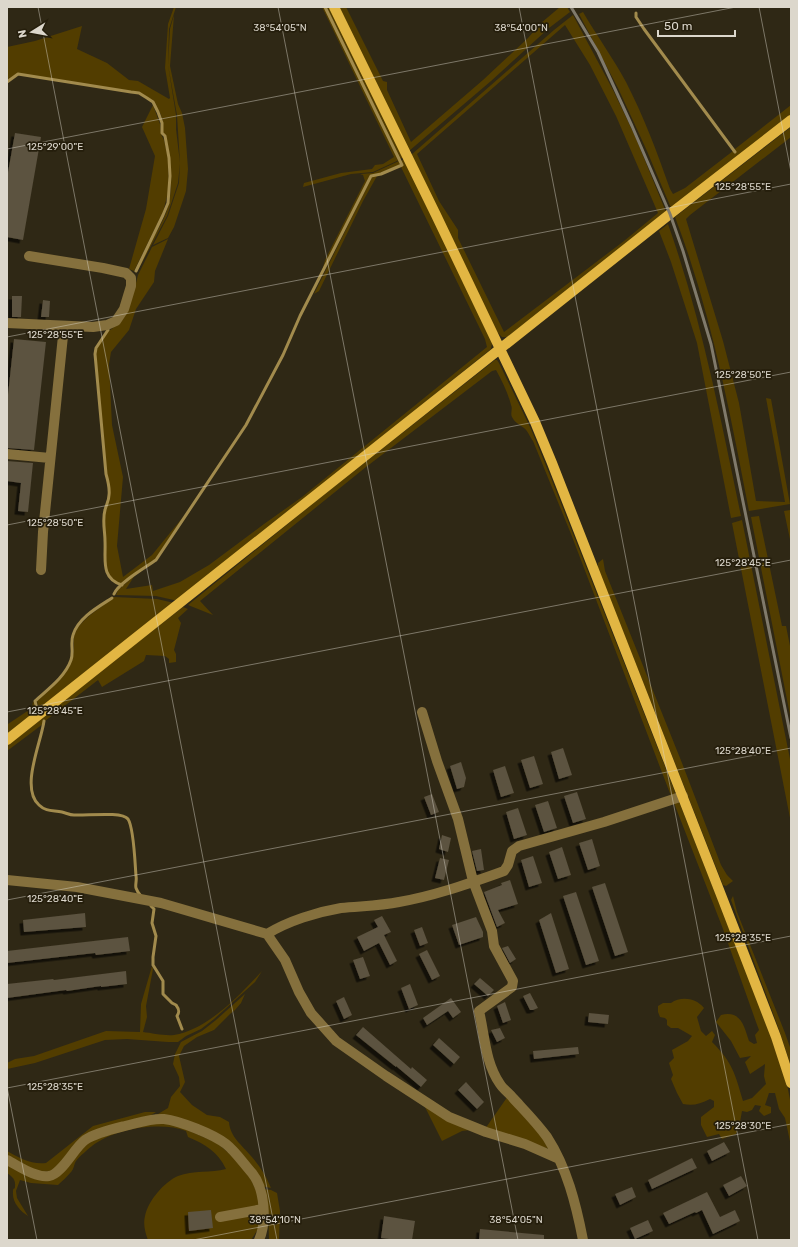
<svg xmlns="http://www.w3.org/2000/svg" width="798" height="1247" viewBox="0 0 798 1247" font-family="Rubik,sans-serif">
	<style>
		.green { fill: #523d00; fill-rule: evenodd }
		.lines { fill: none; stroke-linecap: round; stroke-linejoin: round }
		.stream { stroke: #a28b4d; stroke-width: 3 }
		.building { fill: #5b523f; filter: url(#shadow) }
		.minor { stroke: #85703d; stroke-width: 10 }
		.major { stroke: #e2b643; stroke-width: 10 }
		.rail { stroke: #807a6b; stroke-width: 3 }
		.ticks { fill: none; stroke: #dcd7cc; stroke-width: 1; stroke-opacity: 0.45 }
		.ticks-label { font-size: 10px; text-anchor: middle; fill: #dcd7cc; stroke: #251e0c; stroke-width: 3.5; stroke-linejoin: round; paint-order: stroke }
	</style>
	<defs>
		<filter id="shadow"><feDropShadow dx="-3.5" dy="3.5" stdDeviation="0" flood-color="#0009"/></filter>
	</defs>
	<rect width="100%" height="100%" fill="#2f2815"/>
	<!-- green -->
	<path class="green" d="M174 7H176L169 29 168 65 176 115V129L180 163 178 183 167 216 137 272C137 266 147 250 151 243 156 232 163 222 167 210 174 188 171 160 166 138 165 136 164 134 163 132 162 130 163 126 163 123 161 106 147 95 131 91L18 74 7 81V47L35 41 82 26 77 49 107 63 129 80 138 81 169 99 170 98 165 68 168 24Z
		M322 7H325L333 24 399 160 373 172 351 174 303 187 304 183 341 173 372 169 375 165 383 164 394 157Z
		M326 7H332L403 157 400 159Z
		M337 7H346L383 81 387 82V90L411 142 483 80 528 38 541 23 560 7H567L570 12 549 28 491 81 409 151Z
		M583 12C597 36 613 58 626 82 644 117 657 152 670 189L673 194 685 188 733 151 734 153H736L735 149 791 105V116L671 208 647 151 618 88 579 14Z
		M174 15 170 66 178 104 182 113 185 128 188 169 186 191 174 227 168 238 153 245 168 216 179 183 180 163 177 115 168 65 170 29Z
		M573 15 613 90 635 136 666 212 578 283 507 337H502L497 332 411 155 554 30ZM565 25 590 65 616 116 658 213 624 241 504 332 458 238V230L439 201 417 154Z
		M153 105 160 124 161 134 164 140 168 157 169 189 163 212 134 271 129 269 146 209 155 156 142 127Z
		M791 127V137L690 215 686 219 723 341 739 403 756 501 785 502 766 398 771 399 790 504 749 511C730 412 711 311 675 217Z
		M405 159 492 343 491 349 178 601 156 596 116 595 118 590 135 575 126 589 152 585 153 591 180 582 209 565 264 524 302 497 487 347 485 339 401 167 403 165 401 161Z
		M399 161 401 164 381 173 370 175 321 275 325 260 365 181 363 175 360 174 373 173Z
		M377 176 363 201 319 291 314 294 372 177Z
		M668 224C702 320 720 416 741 516L731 518 697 343 671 262 659 231Z
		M168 239 155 271 154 282 136 309 129 330 111 352 109 364 112 425 123 477 117 546 123 577 152 555 183 517 156 560 134 574 122 584C100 579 107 557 106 540 105 531 103 522 105 513 106 507 109 501 110 495 110 488 108 481 106 474L96 354C97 345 105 332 113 328L136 283 138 275 152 247Z
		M495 360H497L499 363 531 429 551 478 675 792 674 795 671 796 571 534 533 441C530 437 528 431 524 428 519 424 515 423 512 417 510 413 513 409 511 405 508 393 502 381 496 370L492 371 366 467 200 601 213 615 188 605 321 497Z
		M790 510 791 517V544L784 511Z
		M759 516 782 626H786L791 651V720L751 517Z
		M742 520 791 764V823L732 523Z
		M603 559 605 571 682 763 721 865 727 875 733 881 726 886 723 885 598 568V563Z
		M114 597 157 599 174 603 39 711 37 701C50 688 69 674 73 655 75 648 72 640 75 633 80 620 103 606 114 597Z
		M183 607 188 609 178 618 181 623 174 650 176 654V662L169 663V659L165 656 146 655 144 661 102 687 98 680 45 721H44L43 724 7 751V744Z
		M33 701 37 712 7 735 8 724 32 708Z
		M678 802 680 804 766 1022 787 1084 791 1105V1146L785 1118 779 1109 775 1093H769L765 1105 771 1107V1113L764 1116 759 1111 761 1106 755 1105 752 1110 747 1112 742 1111 740 1122 736 1134 722 1139 719 1134 707 1137 701 1125V1117L714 1107V1101L710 1099C700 1104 693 1106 683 1104L677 1093 671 1079 673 1075 669 1063 674 1058 672 1050 688 1041 692 1036 678 1028H671L667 1025V1020L665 1018 660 1017 658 1012V1006L663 1003H671C681 996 696 998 704 1008L697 1017 701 1031 706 1036 712 1031 715 1035 712 1042C733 1063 735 1074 743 1101L752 1098 766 1084 764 1076 765 1064 750 1074 745 1062 751 1056 740 1058 731 1041 716 1022 721 1015C741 1010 744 1026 749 1041L754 1044 757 1043 755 1035 759 1030 756 1022 723 929 674 803Z
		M733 896 737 912 785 1033 791 1050V1066L777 1024 731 900Z
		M152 966 153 969 146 1006 147 1017 143 1032C152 1033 164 1036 174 1035 207 1030 240 995 262 971L255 982 214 1019 201 1029 186 1036 178 1042H168L127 1039 105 1040 35 1063 7 1069V1063L15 1059 34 1056 106 1031 140 1032 141 1004Z
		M245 994 241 1003 235 1010 230 1014 214 1030 197 1037 184 1046 179 1056 185 1082 180 1092 192 1105 207 1115 220 1117 229 1122C230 1137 242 1145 251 1156 260 1166 266 1176 271 1188L262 1186 234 1146 153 1117 168 1108 171 1097 180 1086 179 1077 173 1064 175 1054 181 1042 202 1031 216 1020Z
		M508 1096 538 1129 549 1149 485 1129Z
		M423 1103 470 1130 462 1131 442 1141Z
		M145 1112H156L148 1117 95 1132 53 1171 39 1172 7 1157V1151C19 1158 32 1165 46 1163L93 1126Z
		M163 1122 176 1125 217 1143 232 1156 249 1175 259 1197 260 1212 258 1229 251 1240H148C145 1232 143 1224 145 1216 148 1201 164 1182 178 1176 193 1170 211 1173 226 1169 218 1152 205 1144 188 1137L186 1131C160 1121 114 1129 92 1146 87 1150 80 1156 76 1161 74 1164 74 1169 71 1172 67 1177 62 1181 58 1185L31 1183 20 1180 16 1191 17 1198 28 1216C20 1211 12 1202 13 1192 13 1186 15 1191 15 1186 16 1179 11 1176 7 1173V1163L42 1178 85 1144 117 1131Z
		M263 1189 271 1190 277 1193 280 1211 279 1240H269L268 1206Z"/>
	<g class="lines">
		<!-- stream -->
		<path class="stream" d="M636 13V17L644 29 735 152
			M7 82 18 74 131 92 139 93 147 98 153 102 158 112 162 123V133L165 136 169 158 170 176 168 203 163 215 136 271
			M108 330 96 348 95 354 106 474C108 481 110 488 109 495 109 501 106 505 105 510 102 520 105 531 105 541 106 559 100 578 122 585
			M114 594C118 583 146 567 156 560L246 425 283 355 300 316 371 176 381 174 402 165 325 7
			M37 709 35 701C48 689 65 677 71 660 74 652 70 643 73 635 78 618 98 607 112 598
			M44 721C41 743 20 788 39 805 46 812 54 810 62 812 66 813 70 815 74 815 85 816 122 811 128 819 134 828 135 864 136 876 137 880 135 885 136 888 137 891 139 894 141 896
			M151 906 154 909 152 923 156 936 153 957V965L163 981V994L172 1003 176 1005C179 1009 180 1012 177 1016L182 1029"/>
	</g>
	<!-- building -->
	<path class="building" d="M15 133 41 137 23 240 7 237V178Z
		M12 296H22L21 317H12Z
		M43 300 50 301 49 317H41Z
		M14 339 46 342 34 450 7 448V404Z
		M7 461 33 463 28 512 18 511 21 483 7 481Z
		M563 748 572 775 559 779 551 752Z
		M534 756 543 784 530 788 521 760Z
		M461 762 466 778 464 787 457 789 450 766Z
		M505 766 514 793 501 797 493 770Z
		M577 792 586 819 573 823 564 796Z
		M432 794 439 812 431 815 424 797Z
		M548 801 557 828 544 832 535 805Z
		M518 808 527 835 514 839 506 812Z
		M442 835 451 838 448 852 439 849Z
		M592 839 600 866 588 870 579 843Z
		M562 847 571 875 558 879 549 852Z
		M481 849 484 870 477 871 472 851Z
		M533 856 542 883 529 887 521 860Z
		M440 858 449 860 444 880 435 878Z
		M510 880 518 904 498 910 505 923 497 927 484 892 502 885 501 883Z
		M605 883 628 952 615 956 592 887Z
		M576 892 599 961 586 965 563 896Z
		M85 913 86 927 24 932 23 920Z
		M551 913 569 969 556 973 539 920Z
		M382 916 391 932 384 935 397 961 390 965 379 943 364 951 357 937 378 927 374 920Z
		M476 917 483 932V937L459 945 452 925Z
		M422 927 428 943 420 946 414 930Z
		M128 937 130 951 96 955 95 953 7 963V951Z
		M508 946 516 959 510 963 502 948Z
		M427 950 440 976 432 980 419 954Z
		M363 957 370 976 360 979 353 960Z
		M126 971 127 984 101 987V986L67 991 66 990 7 998V984L53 979 54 980Z
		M480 978 494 990 488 996 474 984Z
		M410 984 418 1005 409 1009 401 988Z
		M530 993 538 1008 533 1010H530L523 996Z
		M344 997 352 1015 344 1019 336 1001Z
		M451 998 461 1012 453 1018 448 1011 427 1025 423 1018Z
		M505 1002 511 1020 503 1023 497 1006Z
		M589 1013 609 1015 608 1024 588 1022Z
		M363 1027 411 1069 412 1067 427 1080 421 1087 396 1066V1067L356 1035Z
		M500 1028 505 1038 497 1042 491 1030Z
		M439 1038 460 1057 454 1064 433 1045Z
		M578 1047 579 1054 534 1059 533 1051Z
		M466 1082 484 1102 477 1109 458 1090Z
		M724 1142 730 1152 712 1161 707 1151Z
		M692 1158 697 1168 652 1189 648 1180Z
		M741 1176 747 1186 729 1196 723 1185Z
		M632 1187 636 1197 620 1205 615 1194Z
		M707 1192 720 1217 735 1210 740 1221 713 1234 702 1210 696 1213 695 1212 669 1224 663 1213Z
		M211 1210 213 1228 189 1231 188 1212Z
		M384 1216 415 1221 412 1240H397L381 1238Z
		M648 1220 653 1231 635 1239 630 1228Z
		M480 1229 544 1235V1240H479Z"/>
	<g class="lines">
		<!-- minor -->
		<path class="minor" d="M7 323 93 327 107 325 116 321 124 309 131 286V278L126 273 103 268 29 256
			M7 454 50 458
			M41 570 43 532 64 326
			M422 712 437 761 458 819 473 881 492 931 494 946 513 981 512 987 479 1011C485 1036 485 1062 500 1084 503 1089 509 1093 513 1098 524 1110 537 1123 547 1137 567 1168 576 1204 583 1240
			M7 880 77 887 161 903 267 934 285 960 299 992 311 1013 336 1041 386 1076 449 1117 486 1132 525 1144 559 1159
			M267 934C288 921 317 912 341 908 360 906 380 906 399 902 435 896 470 883 504 871L508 865 512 851 519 846 604 822 683 796
			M7 1160C19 1166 35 1178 49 1176 62 1174 74 1148 85 1140 96 1133 113 1129 125 1126 138 1123 151 1118 164 1119 180 1121 213 1134 226 1144 235 1151 244 1164 252 1173 265 1189 267 1222 259 1240
			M220 1217 263 1209"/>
		<!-- major -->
		<path class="major" d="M334 7 436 215 535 422 552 463 723 900 776 1037 791 1083
			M7 740 670 214 791 120"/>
		<!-- rail -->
		<path class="rail" d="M571 7 598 52 632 126 670 214 683 251 711 344 791 738"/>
	</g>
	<!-- ticks -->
	<path class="ticks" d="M38 7 277 1240M278 7 518 1240M519 7 758 1240M759 7 791 172M7 149 736 7M7 337 791 184M7 525 791 372M7 712 791 560M7 900 791 748M7 1087 37 1240M7 1088 791 936M193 1240 791 1124"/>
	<g class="ticks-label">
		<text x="280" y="31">38°54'05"N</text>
		<text x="521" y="31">38°54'00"N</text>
		<text x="55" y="150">125°29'00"E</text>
		<text x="743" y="190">125°28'55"E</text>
		<text x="55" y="338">125°28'55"E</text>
		<text x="743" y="378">125°28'50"E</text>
		<text x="55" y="526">125°28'50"E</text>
		<text x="743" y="566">125°28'45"E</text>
		<text x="55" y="714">125°28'45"E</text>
		<text x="743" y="754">125°28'40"E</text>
		<text x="55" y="902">125°28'40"E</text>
		<text x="743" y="941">125°28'35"E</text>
		<text x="55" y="1090">125°28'35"E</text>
		<text x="743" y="1129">125°28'30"E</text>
		<text x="275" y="1223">38°54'10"N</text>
		<text x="516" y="1223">38°54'05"N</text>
	</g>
	<!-- border -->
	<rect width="798" height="1247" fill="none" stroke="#dcd7cc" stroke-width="16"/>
	<!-- north arrow -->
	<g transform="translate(32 32) rotate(259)" stroke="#251e0c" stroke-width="3" paint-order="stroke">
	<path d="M0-3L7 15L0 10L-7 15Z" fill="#dcd7cc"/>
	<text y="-6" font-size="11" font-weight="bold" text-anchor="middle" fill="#dcd7cc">N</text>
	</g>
	<!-- scale -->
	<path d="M658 30v6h77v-6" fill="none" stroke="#dcd7cc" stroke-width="2"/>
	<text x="664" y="30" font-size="12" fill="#dcd7cc" stroke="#251e0c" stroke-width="3" paint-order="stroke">50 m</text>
</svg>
